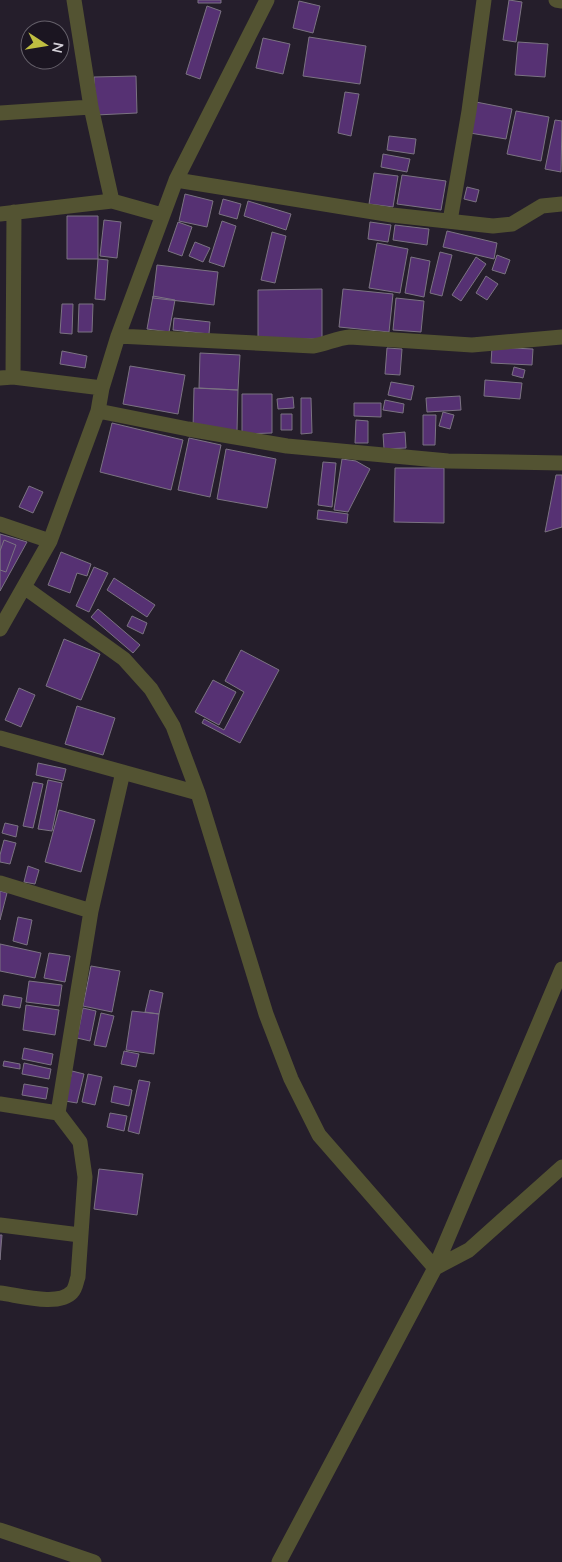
<svg xmlns="http://www.w3.org/2000/svg" width="562" height="1562" viewBox="0 0 562 1562" font-family="Mulish,sans-serif">
	<style>
		.building { fill: #563173; stroke: #7b7382 }
		.lines { fill: none; stroke-linecap: round; stroke-linejoin: round }
		.street { stroke: #535332; stroke-width: 15 }
	</style>
	<rect width="100%" height="100%" fill="#251e2b"/>
	<!-- building -->
	<path class="building" d="M198 0H221V3H198Z
		M509 0 522 2 516 42 503 40Z
		M299 1 320 6 313 33 293 28Z
		M207 6 221 11 200 79 186 74Z
		M309 37 366 46 360 84 303 76Z
		M263 38 290 44 283 74 256 68Z
		M518 42 548 44 545 77 515 75Z
		M136 76 137 113 96 115 94 77Z
		M345 92 359 94 351 136 338 133Z
		M476 102 512 109 506 139 470 133Z
		M516 111 549 117 541 161 507 154Z
		M555 120 562 121 561 172 545 169Z
		M389 136 416 139 414 154 387 150Z
		M383 154 410 159 407 172 381 167Z
		M374 173 398 176 393 207 369 204Z
		M402 175 446 181 441 210 397 204Z
		M467 187 479 190 476 202 464 199Z
		M185 194 213 201 207 227 179 221Z
		M223 199 241 204 237 219 219 214Z
		M248 201 291 214 286 230 244 216Z
		M67 216H98V259H67Z
		M104 220 121 222 117 258 100 256Z
		M222 221 236 226 224 267 209 262Z
		M178 222 192 227 182 256 168 251Z
		M370 222 391 225 388 242 368 239Z
		M395 225 429 229 427 245 393 240Z
		M447 231 497 243 494 259 443 247Z
		M272 232 286 236 275 283 261 280Z
		M195 242 210 248 203 262 189 256Z
		M377 243 408 249 400 293 369 288Z
		M440 252 452 255 442 296 430 293Z
		M497 255 510 260 505 274 492 270Z
		M411 257 430 261 424 297 405 293Z
		M476 257 486 264 461 301 452 295Z
		M98 259 108 260 105 300 95 299Z
		M157 265 218 272 214 305 153 298Z
		M486 276 498 284 487 300 476 293Z
		M322 289V339H258V290Z
		M343 289 393 294 389 332 339 327Z
		M153 296 175 300 169 332 147 329Z
		M396 298 424 301 421 332 393 330Z
		M62 304H73L72 334 60 333Z
		M79 304H93L92 332H78Z
		M174 318 210 322 209 334 173 330Z
		M492 347 533 349 532 365 491 363Z
		M387 348 402 349 400 375 385 374Z
		M62 351 87 356 85 368 60 364Z
		M200 353 240 355 238 390 199 388Z
		M130 366 185 375 178 414 123 404Z
		M514 367 525 370 523 378 512 375Z
		M485 380 522 383 520 399 484 396Z
		M391 382 414 386 411 400 388 395Z
		M194 388 238 390 237 431 193 429Z
		M242 394H272V433L242 434Z
		M460 396 461 410 427 412 426 398Z
		M293 397 294 408 278 409 277 399Z
		M301 398H311L312 433 301 434Z
		M385 400 404 404 403 413 383 410Z
		M354 403H381V417L354 416Z
		M443 412 454 415 450 429 439 426Z
		M281 414H292V430H281Z
		M423 415H436L435 445H423Z
		M356 420 368 421V443H355Z
		M112 423 183 440 171 490 100 472Z
		M405 432 406 448 384 449 383 434Z
		M189 438 221 445 210 497 178 490Z
		M226 449 276 459 267 508 217 499Z
		M342 459 356 461 370 469 348 512 334 510Z
		M323 462 336 463 332 507 318 505Z
		M395 468H444V523L394 522Z
		M556 475H562V527L545 532Z
		M29 486 43 492 33 513 19 507Z
		M318 510 348 514 347 523 317 519Z
		M0 534 27 542 0 591Z
		M4 540 16 545 6 572 0 570V551Z
		M61 552 91 564 87 576 77 573 70 593 48 585Z
		M94 567 108 573 89 612 76 606Z
		M114 578 155 605 147 617 107 590Z
		M98 609 140 645 133 653 91 617Z
		M132 616 147 623 143 634 127 626Z
		M64 639 100 654 81 700 46 686Z
		M241 650 279 670 240 743 202 723 204 719 224 730 244 692 225 681Z
		M213 680 236 692 219 725 195 712Z
		M19 688 35 695 21 727 5 720Z
		M77 706 115 718 103 755 65 744Z
		M38 763 66 769 63 781 36 775Z
		M48 780 62 783 52 831 38 829Z
		M33 782 43 784 33 828 23 826Z
		M59 810 95 820 81 872 45 862Z
		M5 823 18 826 16 837 2 833Z
		M4 840 16 843 10 864 0 862V855Z
		M28 866 39 870 35 884 24 882Z
		M0 891 7 893 0 920Z
		M18 917 32 920 27 945 13 941Z
		M0 944 41 953 35 978 0 971Z
		M49 953 70 956 65 982 44 978Z
		M91 966 120 971 112 1012 83 1006Z
		M29 981 62 985 59 1006 26 1002Z
		M150 990 163 993 159 1014 145 1012Z
		M4 995 22 998 20 1008 2 1005Z
		M26 1005 59 1010 55 1035 23 1030Z
		M83 1008 96 1011 90 1041 77 1038Z
		M132 1011 159 1014 154 1054 126 1050Z
		M101 1013 114 1016 106 1047 94 1045Z
		M24 1048 53 1054 51 1065 22 1059Z
		M124 1051 139 1054 136 1067 121 1064Z
		M4 1061 20 1064V1069L3 1066Z
		M24 1063 51 1069 49 1079 22 1074Z
		M72 1071 84 1074 77 1103 65 1101Z
		M88 1074 102 1077 95 1105 82 1102Z
		M139 1080 150 1082 139 1134 128 1131Z
		M24 1084 48 1088 46 1099 22 1095Z
		M114 1086 132 1090 129 1106 111 1102Z
		M110 1113 127 1116 124 1131 107 1127Z
		M99 1169 143 1174 137 1215 94 1209Z
		M0 1235H2L0 1260Z"/>
	<g class="lines">
		<!-- street -->
		<path class="street" d="M74 0 91 107 112 201
			M556 0 562 1
			M0 113 91 107
			M176 180 392 215 493 226 512 224 542 206 562 204
			M0 214 112 201 162 215
			M450 221 469 111 484 0
			M118 336 313 346C326 344 337 338 350 337L472 345 562 337
			M13 377 14 212
			M0 378 13 377 102 388
			M98 411 188 429 287 446 448 461 562 463
			M0 524 50 541
			M24 587 124 659 151 689 173 726 198 793 266 1014 291 1079 319 1135 435 1268 469 1250 562 1167
			M0 629 50 541 98 411 102 388 118 336 176 180 267 0
			M0 738 198 793
			M0 883 91 911
			M0 1104 58 1113 80 1142 85 1177 78 1277C76 1282 76 1288 72 1292 59 1307 18 1295 0 1293
			M58 1113 91 911 123 772
			M0 1225 80 1235
			M0 1530 94 1562
			M279 1562 435 1268 562 969"/>
	</g>
	<!-- north arrow -->
	<g transform="translate(45 45) rotate(102)"><circle r="24" fill="#1b1521" stroke="#65606a"/>
	<path d="M0-4L9 19L0 12L-9 19Z" fill="#bfbe41"/>
	<text y="-8" font-size="14" font-weight="bold" text-anchor="middle" fill="#d4d0d8">N</text>
	</g>
</svg>
